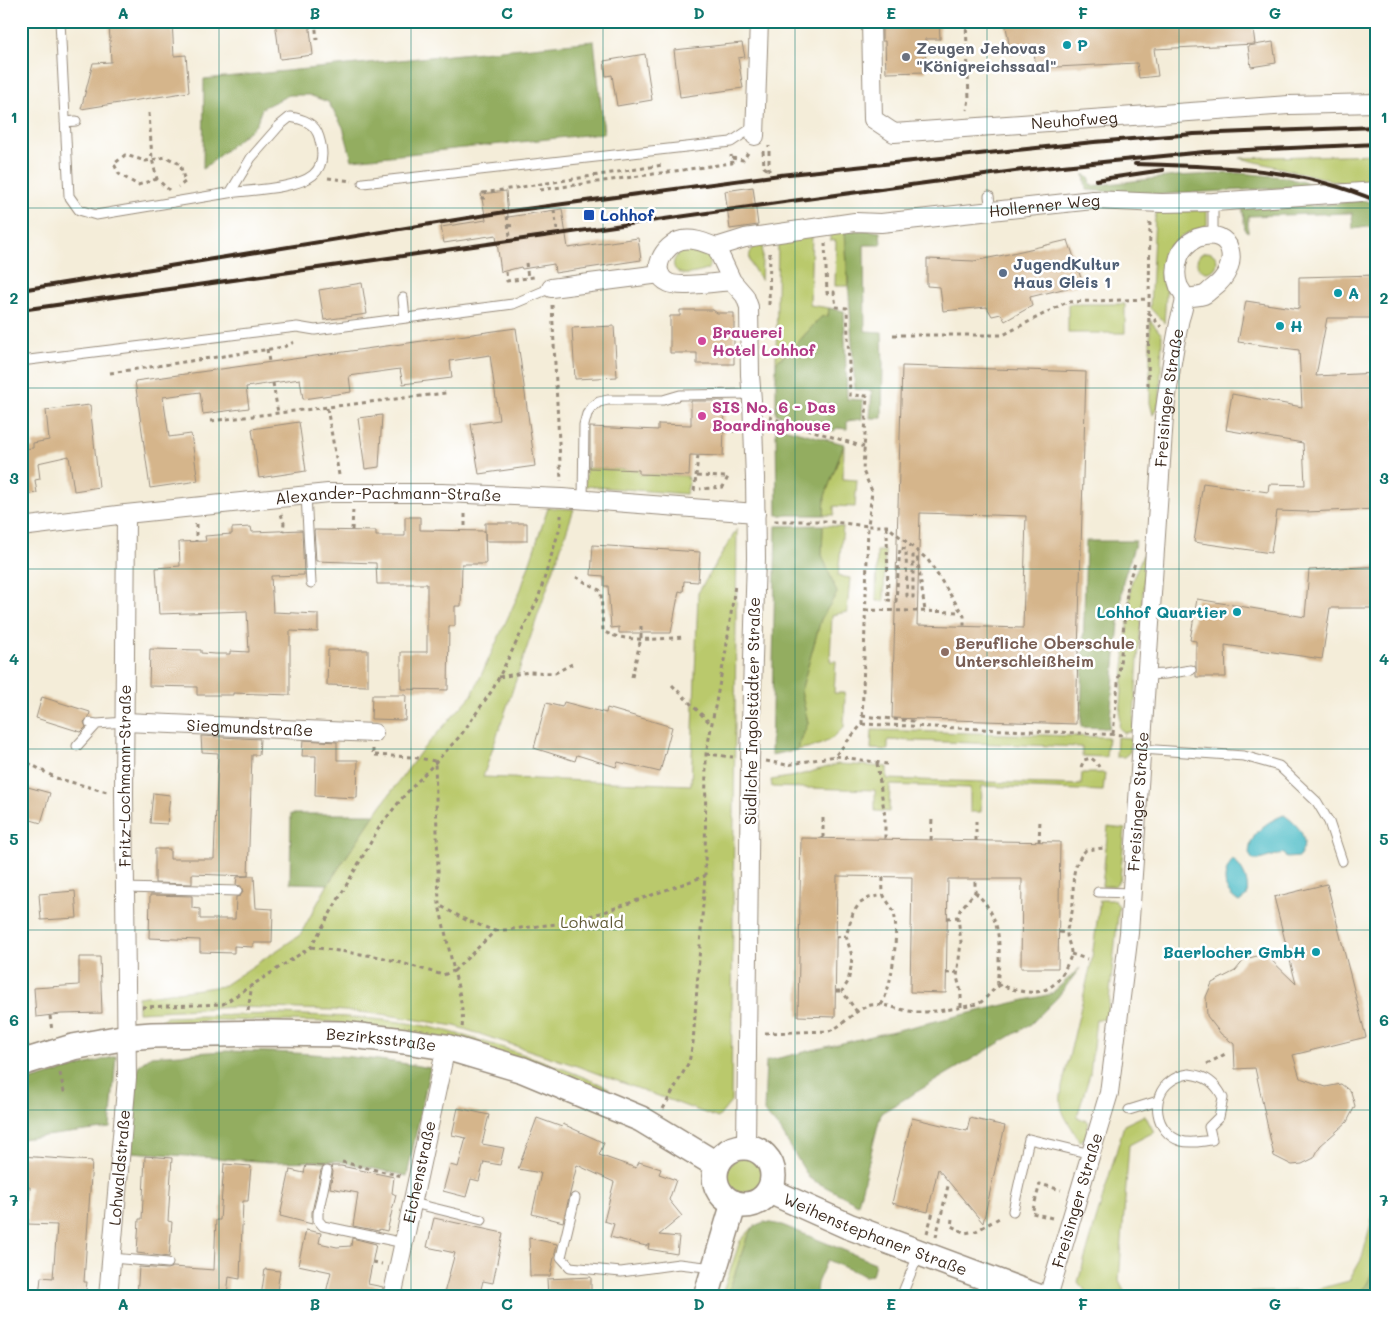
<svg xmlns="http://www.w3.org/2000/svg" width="1398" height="1318" viewBox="0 0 1398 1318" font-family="Mali,sans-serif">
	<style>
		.green { fill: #bac96c; stroke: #7a7a45 }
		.forest { fill: #93ad60; stroke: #676c3f }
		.water { fill: #4fbdc7; stroke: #457472 }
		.building { fill: #d5b58b; fill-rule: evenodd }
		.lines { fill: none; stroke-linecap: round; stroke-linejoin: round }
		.lane-casing { stroke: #988c7c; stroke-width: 11 }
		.street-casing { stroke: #988c7c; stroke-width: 20 }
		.secondary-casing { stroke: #988c7c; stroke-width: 28 }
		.path { stroke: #988c7c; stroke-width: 3; stroke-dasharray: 4 4; stroke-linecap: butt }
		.lane { stroke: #fff; stroke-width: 9 }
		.street { stroke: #fff; stroke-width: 18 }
		.secondary { stroke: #fff; stroke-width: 25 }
		.rail { stroke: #3b2a1e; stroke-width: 4 }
		.grid { fill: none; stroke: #0f766e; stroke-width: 1; stroke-opacity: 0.55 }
		.culture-dot { fill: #0f9aa8; stroke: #fff; stroke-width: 2 }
		.worship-dot { fill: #6b7280; stroke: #fff; stroke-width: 2 }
		.transit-dot { fill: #1a4fb4; stroke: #fff; stroke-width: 2 }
		.service-dot { fill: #5c6f8a; stroke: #fff; stroke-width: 2 }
		.hotel-dot { fill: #d1479c; stroke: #fff; stroke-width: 2 }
		.education-dot { fill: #8d6e63; stroke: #fff; stroke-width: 2 }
		.labels { text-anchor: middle; stroke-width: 5; stroke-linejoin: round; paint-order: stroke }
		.culture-label { font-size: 16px; font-weight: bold; fill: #0d838f; stroke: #fff; text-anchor: start }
		.worship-label { font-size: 16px; font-weight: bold; fill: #5b616d; stroke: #fff; text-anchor: start }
		.street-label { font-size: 16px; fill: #3b2a1e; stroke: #fff }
		.transit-label { font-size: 16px; font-weight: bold; fill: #164399; stroke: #fff; text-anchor: start }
		.service-label { font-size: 16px; font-weight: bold; fill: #4e5e75; stroke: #fff; text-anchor: start }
		.hotel-label { font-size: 16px; font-weight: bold; fill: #b23c85; stroke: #fff; text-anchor: start }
		.education-label { font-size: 16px; font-weight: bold; fill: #785e54; stroke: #fff; text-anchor: start }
		.park-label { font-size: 16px; fill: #615a35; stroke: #fff }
		.neatline { fill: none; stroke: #0f766e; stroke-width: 2 }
		.grid-label { font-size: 16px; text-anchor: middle; font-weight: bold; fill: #0f766e }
	</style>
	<rect width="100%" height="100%" fill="#fff"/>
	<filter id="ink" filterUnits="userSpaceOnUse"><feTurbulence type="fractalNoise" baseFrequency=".02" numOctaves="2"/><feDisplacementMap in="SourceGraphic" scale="10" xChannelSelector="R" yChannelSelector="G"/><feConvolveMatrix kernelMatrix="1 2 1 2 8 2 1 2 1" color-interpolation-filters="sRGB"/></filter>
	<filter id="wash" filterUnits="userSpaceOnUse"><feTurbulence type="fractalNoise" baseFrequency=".0096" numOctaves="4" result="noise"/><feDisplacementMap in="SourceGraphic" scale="20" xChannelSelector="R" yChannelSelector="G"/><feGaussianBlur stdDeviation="1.12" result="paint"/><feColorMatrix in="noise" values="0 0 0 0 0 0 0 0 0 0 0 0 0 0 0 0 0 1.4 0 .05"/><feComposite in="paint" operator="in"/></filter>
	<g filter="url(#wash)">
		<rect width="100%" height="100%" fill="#f4edd9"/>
		<!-- green -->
		<path class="green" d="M1377 154V184L1351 185 1240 158Z
			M1207 210V225L1183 235 1175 242 1169 254 1164 323 1150 308 1155 218 1157 212Z
			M845 231 848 286H835L836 241 830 240V232Z
			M812 233 810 305 829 308 828 316 821 317 790 351 776 362 778 238Z
			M763 241 761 280C750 264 741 253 763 241Z
			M684 250C697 250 720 250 707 270 701 272 689 275 683 274 668 270 673 255 684 250Z
			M1197 262a10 10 0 1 1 20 0a10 10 0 1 1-20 0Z
			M1068 304H1125V333H1068Z
			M1150 320 1162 335 1160 401 1153 415 1150 403Z
			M844 444 843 479 857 480 855 507 834 506V515H824L825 496Z
			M586 468 639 470V474L687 476 689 483 686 494 585 486Z
			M548 508 574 509 483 777 691 785 698 593 737 529 731 1102 718 1118 577 1066 455 1026 381 1014 332 1010 237 1007 138 1012V997L223 986 300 935 328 884 375 814 422 750 472 695 521 589Z
			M823 525 843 527 838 576 850 578 847 612 832 615 830 661H836L834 693H845L844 727C827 745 820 745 797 750L808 723 801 691 821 619 837 593 822 555Z
			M1146 548 1133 731 1125 733 1119 728 1131 583Z
			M877 551H885L884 601H876Z
			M872 730 1108 737 1106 757 1082 756V747L888 740V750L871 749Z
			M1117 737 1131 738 1130 752 1124 757H1116Z
			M838 764 887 767V779L1081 785 1082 773H1105L1103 791 982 786 981 812H970V788L890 785 889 812 875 811V790L772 787 771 780 796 776Z
			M1108 827 1125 829 1120 879 1115 886H1102Z
			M1100 900H1114L1119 906 1107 1020 1096 1019 1090 1074 1077 1117 1089 1122 1086 1137 1079 1142C1075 1129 1062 1118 1061 1104 1060 1098 1062 1092 1062 1087L1091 964Z
			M276 1014C330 1016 391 1017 443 1030 499 1045 556 1064 609 1088L607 1092 572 1077 534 1063 330 1022 218 1020 161 1025V1021L165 1017Z
			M1145 1115 1154 1132 1129 1145 1119 1281 1126 1295 1129 1297C1111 1297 1089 1299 1078 1282L1124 1125Z
			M727 1175a18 18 0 1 1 36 0a18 18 0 1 1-36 0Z
			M1377 1200C1377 1227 1382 1282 1354 1297H1238L1243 1293 1314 1290 1349 1281 1362 1258Z
			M754 1226 746 1241 727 1297H721L740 1241Z"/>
		<!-- forest -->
		<path class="forest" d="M594 41 604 133 352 160 343 127 328 102 309 95H289L262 108 256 125 203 169 204 79Z
			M1238 173 1284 177 1318 186 1149 195 1086 190 1084 174 1090 179 1091 186 1176 176Z
			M1363 200 1377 205V227L1374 226 1353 229 1352 213 1248 216V232L1245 230 1242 204 1305 201 1311 206Z
			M867 230 880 232 881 245H864L865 331 882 332 883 366 882 418H870L872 391 855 389 845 231Z
			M829 308 844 311 847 399 863 400 862 419 847 421V429L837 428 834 431 776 414V362L790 351 821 317 828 316Z
			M776 426 844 444 825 496 824 515H777Z
			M823 525 822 555 837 593 821 619 801 691 808 723 797 750 771 755 776 526Z
			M1086 541H1136L1123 581 1109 728 1081 727Z
			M291 814H375L328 884 290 883Z
			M1080 968 1057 998 1031 1024 881 1113 858 1204 809 1178 781 1131 764 1112 766 1061 1051 994Z
			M224 1051C294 1052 362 1055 430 1068L407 1176 338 1161 270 1162 131 1152 138 1066 151 1056Z
			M116 1056 110 1128 21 1139V1083Z
			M764 1222 782 1225 875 1263 872 1275 865 1276 827 1260 817 1283 816 1293 810 1297H727L746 1241 754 1226Z
			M1377 1251V1297H1354C1370 1288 1373 1268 1377 1251Z"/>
		<!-- water -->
		<path class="water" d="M1284 815C1299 825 1311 840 1299 857L1286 858 1283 853 1259 860H1253L1249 854C1250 833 1266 822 1284 815Z
			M1233 859C1244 871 1249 880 1247 896L1239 902C1221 891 1222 874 1233 859Z"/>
		<g id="blocks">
			<!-- building -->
			<path class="building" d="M109 21H172L174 56 186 55 189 92 81 109 93 63 111 62Z
				M275 21H309L313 55 280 59Z
				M882 21H939L940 39H925L926 72 886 73 885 41H882Z
				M1005 21H1252L1255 44 1154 49 1158 76 1139 78 1137 63 1036 68 1034 52 1011 55Z
				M1273 42 1276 63 1251 67 1248 46Z
				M742 43 745 57 738 58 743 88 680 97 674 50Z
				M645 54 652 100 617 106 612 75 606 76 604 61Z
				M753 187 758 225 730 229 725 191Z
				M506 191 508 217 562 209 568 248 638 238 641 260 555 273 554 264 522 269 521 267 501 272 496 235 444 243 441 227 486 220 481 194Z
				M1068 240 1083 284 1030 297 1032 306 1005 321 1001 314 992 316 987 307 943 311 940 287 927 286V259L974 261 1004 255Z
				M1377 275V318H1327L1316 376 1377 373V420H1372L1373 469H1377V509L1306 512 1277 511 1271 553 1194 542 1203 483 1268 492 1269 484 1305 485 1303 443 1226 430 1232 394 1302 407 1299 350 1238 342 1246 301 1299 309V277Z
				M362 283 367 314 324 320 319 290Z
				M680 310H713L717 313H734V364H697V353H670V316H680Z
				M614 326 617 377 575 379 572 328Z
				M516 328 535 466 479 474 471 424 499 420 490 355 450 361 452 378 403 384 400 369 349 376 351 392 303 399 300 379 246 387 249 408 203 414 200 392 163 397 169 437 191 434 198 481 150 488 135 381Z
				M902 366 1086 372 1076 724 892 718ZM920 513 1026 516 1023 628 917 625Z
				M691 401H725L723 456 690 455 689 476 639 474V470L590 468V427L658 430V424L691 425Z
				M90 405 99 487 74 491 69 456 38 463 40 479 35 480 37 493 21 495V449L33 448V443L49 440 46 410Z
				M382 415 379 467 365 469 358 418Z
				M299 422 306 471 259 478 252 429Z
				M405 517H420V530L485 531 486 564H462L461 606H455V626H449L448 690 401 689V652H427V584H377L376 563 316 561 314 530 376 531V536H405Z
				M485 523H527V541H485Z
				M251 527 252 532 302 530 304 575 271 576 273 612 318 614V632L290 631V695L233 693V695H197V687L149 686 150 649 201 650V653L215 654H230V651L249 652 247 611 159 614 156 568 180 566 179 542 206 541 205 536 232 534V528Z
				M593 545 700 552 698 582 684 581 683 592 679 591 671 633H619V627L611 628 608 586H604V576L591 575Z
				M1377 566V608H1330L1322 659 1225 645 1226 677H1196V641L1190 640 1197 599 1305 617 1309 570Z
				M328 650H368V686L327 685Z
				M372 695H406L405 720 371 719Z
				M42 697 90 712 89 717 84 722 86 727 81 732 36 718Z
				M564 702 606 713 607 708 672 727 660 772 618 762 616 767 577 755 575 761 534 748 546 703 562 707Z
				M201 736 260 739 259 755H252L248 876H254L256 908 273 909 272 943H253V947L234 946V953L200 952V940L149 938 150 895 192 896V908L200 909V919H235L236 897 240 896 243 892 241 886 236 885 237 877 248 876 192 874V884L155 883V849H170V859H214L218 753 202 752Z
				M303 740 337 742V760H358L357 798 315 796 316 756H302Z
				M24 786 50 793 41 823 21 817V794Z
				M153 793 170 795 167 824 150 823Z
				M801 838 1060 842 1058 968H1021L1022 879H948L946 993 910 992 912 877 837 876 835 1017 798 1016Z
				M1327 884 1366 1037 1293 1055 1300 1078 1326 1087 1341 1084 1351 1092 1355 1106 1347 1122 1320 1146 1314 1158 1302 1164 1292 1165 1274 1156 1255 1068 1235 1069 1234 1044 1221 1034 1207 1016 1206 997 1212 983 1235 971 1245 959 1265 954 1296 984 1274 897Z
				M75 891 77 918 41 920 39 894Z
				M79 957H100L102 1013 61 1014 36 1017 34 988 79 985Z
				M458 1108 489 1115 482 1144 504 1148 500 1165 484 1162 479 1181 471 1179 466 1197 443 1191 450 1165 458 1167 466 1138 452 1135Z
				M537 1118 562 1127 563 1124 604 1143 599 1155 636 1168 639 1162 661 1169 659 1174 676 1180 669 1200 682 1216 659 1235 679 1237 677 1254 648 1249 649 1244 646 1246 610 1237 614 1224 604 1221 614 1182 577 1165 563 1222 532 1214 541 1173 518 1169Z
				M912 1118 967 1131 970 1118 1005 1126 983 1223 938 1169 928 1212 892 1203Z
				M21 1156 92 1161 84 1282H87L85 1297H39L41 1277 53 1278 57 1225 28 1224 30 1187 21 1186Z
				M145 1156 172 1158 168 1221 172 1222 169 1257 137 1253 139 1219H142Z
				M224 1164 251 1166 248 1201H243L240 1279 229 1277 227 1295 169 1291 168 1297H137L139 1267 167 1269 173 1267 214 1270 216 1220H220Z
				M306 1165 324 1166 321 1170 312 1212V1224L280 1216 290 1170 304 1173Z
				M331 1166H341L394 1177 392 1193 396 1195 387 1231 379 1229V1231L353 1226 358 1193 330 1188 333 1172Z
				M434 1218 503 1233 493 1283 483 1281 479 1297H443L455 1253 427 1247Z
				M306 1230 321 1233 319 1243 337 1247 351 1246 352 1238 376 1244 368 1284 383 1287 382 1297H325L331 1272 298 1265Z
				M529 1238 557 1244 550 1276H530Z
				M265 1269 280 1271 276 1297H261Z
				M591 1277V1297H548L547 1279Z"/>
		</g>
	</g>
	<g filter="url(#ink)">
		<use href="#blocks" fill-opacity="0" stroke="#988c7c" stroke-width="1"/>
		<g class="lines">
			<!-- lane casing -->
			<g class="lane-casing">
				<path id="lane" d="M60 21 69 196 79 210 96 215C140 208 184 200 228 193 250 190 296 189 313 175 325 165 323 150 319 137 315 123 303 119 290 117L279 126 251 158 230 193
					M65 122 76 121
					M363 183 731 142 755 126
					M989 196 991 211
					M1213 237V202
					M403 298 405 318
					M21 361 297 327 315 330 513 304 551 288
					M306 495 311 583
					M583 500 584 425 587 414 592 407 599 402 608 400H663L680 395 752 394
					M1146 675 1165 674 1191 670
					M90 723 97 724 125 722
					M77 746 97 724
					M1141 749 1244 756 1279 766 1317 802 1329 822 1342 861
					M125 888 237 891
					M1098 892 1132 893
					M21 1039 28 1060
					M1189 1074C1206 1076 1216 1083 1223 1098L1219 1117 1209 1127 1212 1140C1202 1141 1191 1144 1181 1141 1155 1133 1149 1096 1171 1081 1176 1077 1183 1075 1189 1074Z
					M1129 1110 1158 1101
					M327 1171 318 1213V1220L323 1226 404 1243
					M575 1198 561 1257 570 1267 621 1272 679 1264 714 1268
					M413 1203 482 1220
					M1013 1211 1029 1139 1091 1154
					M112 1258 168 1263
					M901 1297 919 1253"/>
			</g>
			<!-- street casing -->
			<g class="street-casing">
				<g id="street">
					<path id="s1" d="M871 21 873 119 894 133 1289 105 1377 103"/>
					<path d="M755 136 759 21"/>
					<path id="s2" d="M716 247 745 238 855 222 881 223 1093 200 1162 203 1213 202 1377 191"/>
					<path d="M732 281C719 282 680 288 669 283 647 273 664 244 682 240 695 238 705 243 716 247L732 281 745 296 749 307 750 375 752 400 755 478 756 558 750 759 746 1146"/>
					<path d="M551 288 660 274"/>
					<path id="s3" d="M21 527 126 514 328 493H442L562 498 756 513"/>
					<path id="s4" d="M125 722 374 733"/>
					<path id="s5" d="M108 1297 127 1078 124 794 126 514"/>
					<path id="s6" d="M392 1297 446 1047"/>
					<path id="s7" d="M1048 1297 1109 1093 1129 933 1164 417C1168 386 1173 354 1179 323 1180 316 1186 304 1184 297 1184 294 1181 290 1179 287 1175 277 1176 266 1179 257 1182 248 1189 242 1197 238 1233 225 1243 266 1213 288 1210 290 1207 294 1204 295 1198 297 1190 297 1185 298"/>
				</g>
			</g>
			<!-- secondary casing -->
			<g class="secondary-casing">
				<g id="secondary">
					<path id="s8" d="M21 1063 73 1047 127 1037 152 1035 270 1033 341 1034 405 1041 446 1047 523 1070 641 1119 717 1165"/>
					<circle cx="744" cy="1176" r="29"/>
					<path id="s9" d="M770 1191 848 1226 1038 1297"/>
					<path d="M706 1297 734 1203"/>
				</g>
			</g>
			<!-- path -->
			<path class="path" d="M315 21 317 40
				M490 21 491 26
				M966 21 969 99 967 110
				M149 113 152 159 157 179 169 190
				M763 151 764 167 768 170
				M732 158 743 160 748 153
				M769 171V146
				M328 178 352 181
				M157 179 138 185 119 174 114 164 125 155 146 161 166 157 180 164 185 182 178 187
				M540 190 732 163 731 155
				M485 198H482L483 193 663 165
				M554 210 557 230
				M507 216 510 236
				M508 226 516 225
				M825 243 827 293 834 292 836 307 847 308 850 395 867 396 863 471 872 491 868 526H887L928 560 964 616V626
				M526 263 528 278
				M506 272 507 281 534 277 535 280
				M552 305 561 481
				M769 305 770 252
				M1149 313 1161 327
				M893 335H1003L1067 302 1149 299
				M267 349 269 362
				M110 373 284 347 294 342
				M273 383 278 413
				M1148 386 1150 220
				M327 408 339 475
				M769 417 864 447
				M211 421 446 393
				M724 431H735
				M696 476 698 455
				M694 491 696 476 728 477 723 487 700 489
				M281 514 284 523 283 531
				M196 524V541
				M465 526V512
				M887 527 888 600 896 601 900 548 906 549 907 596 913 597V556H917L925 611
				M352 530 353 509
				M576 577 601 591 603 631C623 643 661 639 683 637
				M865 610 961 612
				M499 677 529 672 555 673 572 664
				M632 677 641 638V625
				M672 685 711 724
				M862 716 913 721V719
				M862 724 1126 735
				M1113 734 1128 583 1135 563
				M373 749V755L412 757 435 761 439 905 454 971 495 931 466 920 439 905
				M706 754 733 757
				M836 756 887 764
				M21 759 56 778 107 792
				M766 761 787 765 835 756 862 724 868 526 824 521H774
				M877 763 885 817V839
				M1081 767 1084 760 1091 758 1096 762 1099 767
				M823 838V816
				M931 840 932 818
				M976 841V818
				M1039 842 1040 820
				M975 892C996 912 1000 931 999 959 999 969 997 977 998 986
				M947 918 958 917
				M495 931 565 923 607 911 705 876
				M1059 932 1066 933
				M836 937 846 936
				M311 947 381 957 443 975 454 971C459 991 464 1009 462 1029
				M1071 954 1087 959
				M946 973 957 972
				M836 991H842
				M881 1005C892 989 899 932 894 913 892 906 887 902 884 896 882 891 883 882 883 876
				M142 1007 223 1004 311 947 380 826 403 797 461 735 493 689 538 599 561 524V515
				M961 1007V992L957 977 961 942 958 917 960 910 975 892V878
				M248 1011 252 984
				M857 1012 842 991 848 982 851 967 852 956 846 936 853 913 859 904 869 898 883 895
				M50 1016 52 1031
				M765 1033 829 1031C844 1026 854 1009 871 1005 886 1003 901 1011 916 1012 926 1013 974 1007 981 1002 988 997 992 989 1001 985 1026 995 1050 998 1064 971 1066 966 1071 959 1071 953 1071 947 1067 940 1067 934 1066 927 1071 919 1072 912 1076 888 1067 870 1086 850L1104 848
				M1207 1064 1227 1053
				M60 1073 65 1096
				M663 1109 689 1062 693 1043 705 876 706 754 726 650 735 585
				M342 1162 402 1176
				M1052 1218 1032 1213 1040 1184 1061 1190
				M952 1219 951 1226 965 1233 976 1231 1001 1217
				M927 1233 933 1212
				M936 1237 948 1186
				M373 1262 382 1264"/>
			<!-- lane -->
			<use href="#lane" class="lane"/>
			<!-- street -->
			<use href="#street" class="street"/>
			<!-- secondary -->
			<use href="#secondary" class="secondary"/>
			<!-- rail -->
			<path class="rail" d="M1135 164C1219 166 1298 167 1377 201
				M1096 180 1163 170
				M21 290 511 211 780 175 1094 142 1194 134 1377 127
				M21 310 784 202 1022 170 1204 152 1377 144"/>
		</g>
	</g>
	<!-- grid -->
	<path class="grid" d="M219 21V1297M411 21V1297M603 21V1297M795 21V1297M987 21V1297M1179 21V1297M21 208H1377M21 388H1377M21 569H1377M21 749H1377M21 930H1377M21 1110H1377"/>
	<!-- markers -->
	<g class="culture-dot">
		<circle cx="1067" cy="45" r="5"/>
		<circle cx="1338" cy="293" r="5"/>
		<circle cx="1280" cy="326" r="5"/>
		<circle cx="1237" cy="612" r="5"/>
		<circle cx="1316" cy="952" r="5"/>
	</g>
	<circle class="worship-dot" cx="906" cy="57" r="5"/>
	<rect class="transit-dot" x="583" y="209" width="12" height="12" rx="2.5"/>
	<circle class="service-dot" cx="1003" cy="273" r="5"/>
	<g class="hotel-dot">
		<circle cx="702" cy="341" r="5"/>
		<circle cx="702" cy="416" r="5"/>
	</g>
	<circle class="education-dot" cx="945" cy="652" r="5"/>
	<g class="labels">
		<!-- culture labels -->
		<g class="culture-label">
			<text x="1077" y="51">P</text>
			<text x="1348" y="299">A</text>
			<text x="1290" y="332">H</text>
			<text x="1227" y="618" text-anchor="end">Lohhof Quartier</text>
			<text x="1306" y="958" text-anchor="end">Baerlocher GmbH</text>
		</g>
		<!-- worship labels -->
		<g class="worship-label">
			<text x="916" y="54">Zeugen Jehovas<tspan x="916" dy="18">"Königreichssaal"</tspan></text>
		</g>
		<!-- street labels -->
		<g class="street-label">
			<text dy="6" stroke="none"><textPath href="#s1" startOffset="304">Neuhofweg</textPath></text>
			<text dy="6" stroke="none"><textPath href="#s2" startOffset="332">Hollerner Weg</textPath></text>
			<text dy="6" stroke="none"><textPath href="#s7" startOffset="911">Freisinger Straße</textPath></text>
			<text dy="6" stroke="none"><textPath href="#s3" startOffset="369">Alexander-Pachmann-Straße</textPath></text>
			<text transform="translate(752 711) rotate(-89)" y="6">Südliche Ingolstädter Straße</text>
			<text dy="6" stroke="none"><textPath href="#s4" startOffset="125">Siegmundstraße</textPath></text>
			<text dy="6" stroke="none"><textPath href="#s5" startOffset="522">Fritz-Lochmann-Straße</textPath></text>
			<text dy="6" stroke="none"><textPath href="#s7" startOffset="506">Freisinger Straße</textPath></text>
			<text dy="6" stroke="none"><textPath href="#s8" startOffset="364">Bezirksstraße</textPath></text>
			<text dy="6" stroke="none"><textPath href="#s5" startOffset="130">Lohwaldstraße</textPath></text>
			<text dy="6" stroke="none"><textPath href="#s6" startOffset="128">Eichenstraße</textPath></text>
			<text dy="6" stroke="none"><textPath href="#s7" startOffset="101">Freisinger Straße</textPath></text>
			<text dy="6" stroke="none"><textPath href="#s9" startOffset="114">Weihenstephaner Straße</textPath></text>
		</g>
		<!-- transit labels -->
		<g class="transit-label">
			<text x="600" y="221">Lohhof</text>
		</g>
		<!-- service labels -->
		<g class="service-label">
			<text x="1013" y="270">JugendKultur<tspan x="1013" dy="18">Haus Gleis 1</tspan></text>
		</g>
		<!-- hotel labels -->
		<g class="hotel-label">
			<text x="712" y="338">Brauerei<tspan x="712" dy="18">Hotel Lohhof</tspan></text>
			<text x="712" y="413">SIS No. 6 - Das<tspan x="712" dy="18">Boardinghouse</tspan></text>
		</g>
		<!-- education labels -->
		<g class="education-label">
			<text x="955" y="649">Berufliche Oberschule<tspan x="955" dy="18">Unterschleißheim</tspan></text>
		</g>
		<!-- park labels -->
		<g class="park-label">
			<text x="592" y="928">Lohwald</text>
		</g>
	</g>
	<!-- margin -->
	<rect width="1398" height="1318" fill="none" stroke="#fff" stroke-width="55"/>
	<rect x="28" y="28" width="1342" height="1262" class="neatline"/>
	<g class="grid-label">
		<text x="123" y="19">A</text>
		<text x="315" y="19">B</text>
		<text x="507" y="19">C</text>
		<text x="699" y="19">D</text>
		<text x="891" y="19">E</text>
		<text x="1083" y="19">F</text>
		<text x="1275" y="19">G</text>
		<text x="14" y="123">1</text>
		<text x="1384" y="123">1</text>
		<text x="14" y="304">2</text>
		<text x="1384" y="304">2</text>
		<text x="14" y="484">3</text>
		<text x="1384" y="484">3</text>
		<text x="14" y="665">4</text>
		<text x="1384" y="665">4</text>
		<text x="14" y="845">5</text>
		<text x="1384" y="845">5</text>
		<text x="14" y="1026">6</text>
		<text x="1384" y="1026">6</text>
		<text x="14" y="1206">7</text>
		<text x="1384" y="1206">7</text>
		<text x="123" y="1310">A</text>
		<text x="315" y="1310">B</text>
		<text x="507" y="1310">C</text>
		<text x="699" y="1310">D</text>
		<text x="891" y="1310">E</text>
		<text x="1083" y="1310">F</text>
		<text x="1275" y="1310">G</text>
	</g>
</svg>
